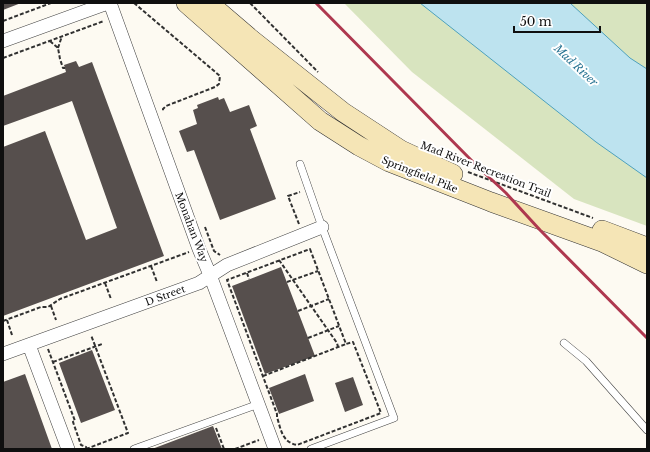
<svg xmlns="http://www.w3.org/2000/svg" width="650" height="452" viewBox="0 0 650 452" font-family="'Libre Baskerville',serif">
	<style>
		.green { fill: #d8e4bf }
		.water { fill: #bde3ef; stroke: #4da1bd }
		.building { fill: #564f4d }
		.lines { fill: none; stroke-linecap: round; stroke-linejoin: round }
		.service-casing { stroke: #424242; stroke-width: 8 }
		.minor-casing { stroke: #424242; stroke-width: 14 }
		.secondary-casing { stroke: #313131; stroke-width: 20 }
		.path { stroke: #313131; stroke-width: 2; stroke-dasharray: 4 2; stroke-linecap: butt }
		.service { stroke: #fff; stroke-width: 7 }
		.minor { stroke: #fff; stroke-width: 13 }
		.secondary { stroke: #f5e5b6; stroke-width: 19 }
		.rail { stroke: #ae384f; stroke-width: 3 }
		.labels { text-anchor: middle; stroke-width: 4; stroke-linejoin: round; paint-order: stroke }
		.street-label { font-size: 10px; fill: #0f0f0f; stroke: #fff }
		.water-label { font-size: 11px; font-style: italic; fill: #277392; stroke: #fff }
	</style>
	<rect width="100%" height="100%" fill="#fdfaf2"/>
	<!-- green -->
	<path class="green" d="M344 3H647V226L574 199 412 72Z"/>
	<!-- water -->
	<path class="water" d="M420 3H570L630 58 647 69V178L596 142Z"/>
	<!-- building -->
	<path class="building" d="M3 3H21L3 10Z
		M76 61 79 67 92 62 164 256 3 316V147L45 131 86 240 117 228 72 101 3 126V96L66 72 64 65Z
		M218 97 219 100 224 98 230 112 249 105 257 126 250 129 276 199 220 220 194 150 187 152 179 131 197 124 193 110 198 108 197 105Z
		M281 267 315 356 265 374 232 286Z
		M92 350 115 410 81 423 59 363Z
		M25 374 52 449H3V382Z
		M305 374 314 401 279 414 269 388Z
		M353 377 363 405 345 412 335 383Z
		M213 426 222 449H152Z"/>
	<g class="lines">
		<!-- service casing -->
		<g class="service-casing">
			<path id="service" d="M300 164 322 227 394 418 311 449
				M564 343 586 361 647 430
				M134 449 259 404"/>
		</g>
		<!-- minor casing -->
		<g class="minor-casing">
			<path id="minor" d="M110 3 199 249 210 275 275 449
				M3 41 108 3
				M29 345 68 449
				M3 354 199 283 227 265 322 227"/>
		</g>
		<!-- secondary casing -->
		<g class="secondary-casing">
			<path id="secondary" d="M186 3 320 121 359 146 389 162 491 202 602 242 647 264
				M209 3 251 39 343 112 401 150 453 174
				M602 230 647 247"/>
		</g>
		<!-- path -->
		<path class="path" d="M134 3 220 76 219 84 215 87 166 106 163 109V112
			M250 3 318 72
			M3 21 51 3
			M50 41 58 48 60 59 63 68H65
			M58 48 62 36
			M3 58 104 21
			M468 172 593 218
			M299 224 288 196 300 192
			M205 227 214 251 220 255
			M310 249 346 344 353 342 381 413 297 445C282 442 281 430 277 417V414L227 280Z
			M279 260 337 343 338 347
			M151 266 157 282
			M247 273 249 279
			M287 282 318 271
			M105 283 111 299
			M51 306 56 320
			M298 311 329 299
			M7 320 12 335
			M3 321 41 307H48L60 299 189 252
			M308 338 339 326
			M48 349 75 421 73 422 81 445 86 447 87 449
			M53 362 102 344
			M263 376 346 344
			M216 428 224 449
			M86 449 128 433 91 335
			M235 449 259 440"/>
		<!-- service -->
		<use href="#service" class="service"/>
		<!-- minor -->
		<use href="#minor" class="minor"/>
		<!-- secondary -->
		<use href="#secondary" class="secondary"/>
		<!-- rail -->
		<path class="rail" d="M316 3 477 166 506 193 540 230 647 338"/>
	</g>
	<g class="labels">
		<!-- street labels -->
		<g class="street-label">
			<text transform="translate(486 169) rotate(21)" y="4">Mad River Recreation Trail</text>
			<text transform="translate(420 174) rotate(22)" y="4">Springfield Pike</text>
			<text transform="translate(192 227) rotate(69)" y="4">Monahan Way</text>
			<text transform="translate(165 295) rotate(-20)" y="4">D Street</text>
		</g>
		<!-- water labels -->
		<g class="water-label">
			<text transform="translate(576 65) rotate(43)" y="4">Mad River</text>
		</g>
	</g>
	<!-- border -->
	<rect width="650" height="452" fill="none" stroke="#0f0f0f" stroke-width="8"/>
	<!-- scale -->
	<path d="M514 26v6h86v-6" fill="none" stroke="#0f0f0f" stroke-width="2"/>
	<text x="520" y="26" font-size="12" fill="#0f0f0f" stroke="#ffffff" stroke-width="3" paint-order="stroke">50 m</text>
</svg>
